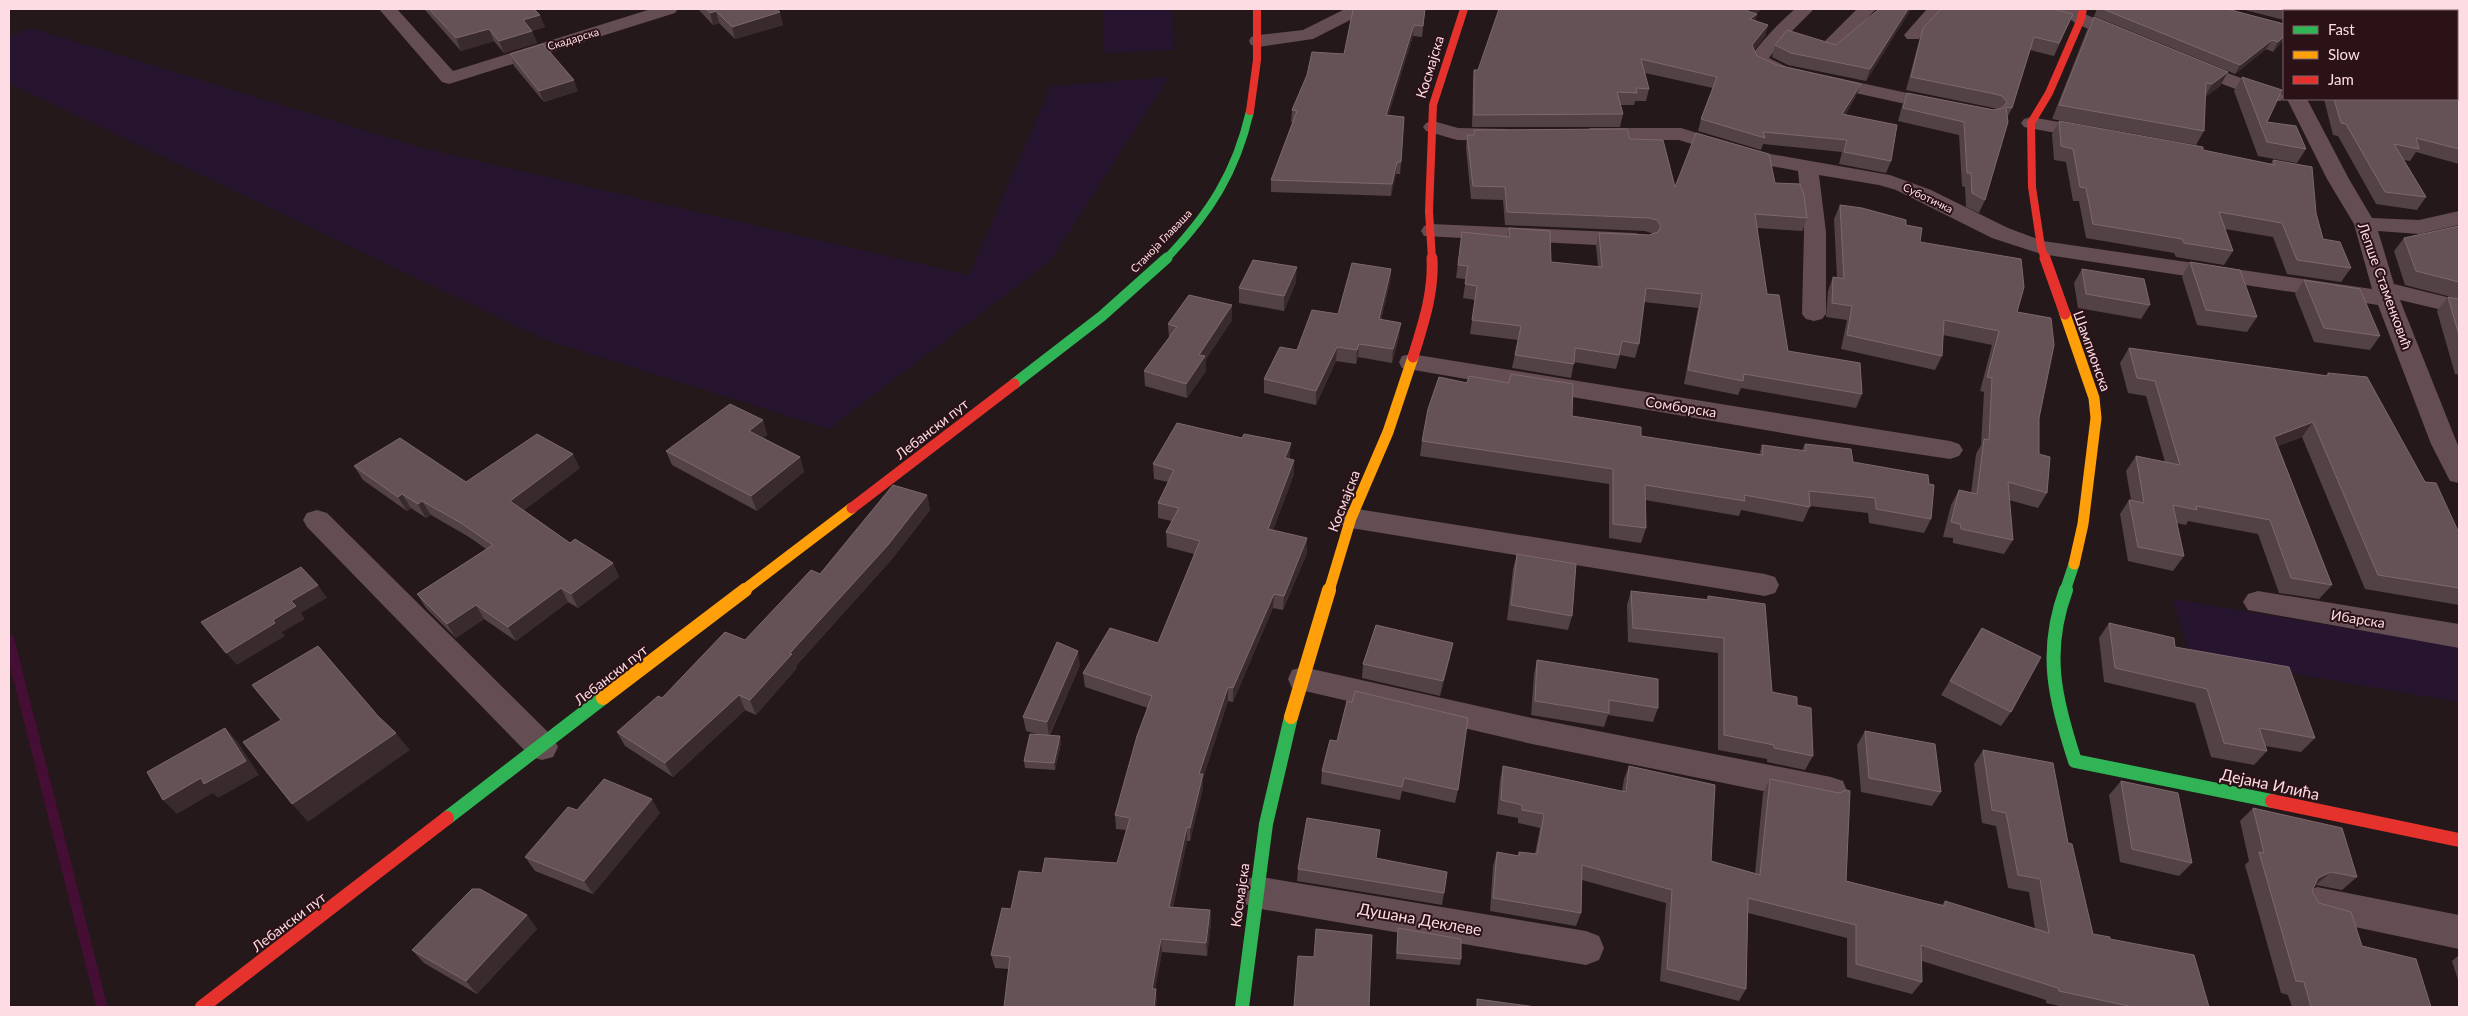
<svg xmlns="http://www.w3.org/2000/svg" width="2468" height="1016" viewBox="0 0 2468 1016" font-family="Lato,sans-serif">
	<style>
		.green { fill: #271530 }
		.lines { fill: none; stroke-linecap: round; stroke-linejoin: round }
		.stream { stroke: #450e34; stroke-width: 11 }
		.street { fill: #654d54; fill-rule: evenodd }
		.fast-far2 { stroke: #30b455; stroke-width: 8 }
		.fast-far1 { stroke: #30b455; stroke-width: 11 }
		.fast { stroke: #30b455; stroke-width: 14 }
		.slow-far1 { stroke: #ff9f0a; stroke-width: 11 }
		.slow { stroke: #ff9f0a; stroke-width: 14 }
		.jam-far2 { stroke: #e5322d; stroke-width: 8 }
		.jam-far1 { stroke: #e5322d; stroke-width: 11 }
		.jam { stroke: #e5322d; stroke-width: 14 }
		.wall { fill: #534245 }
		.shaded-wall { fill: #382a2d }
		.building { fill: #655256; stroke: #7d686c }
		.labels { text-anchor: middle; stroke-width: 4; stroke-linejoin: round; paint-order: stroke }
		.far-street-label { font-size: 11px; fill: #fedce4; stroke: #2a1216 }
		.street-label { font-size: 14px; fill: #fedce4; stroke: #2a1216 }
		.near-street-label { font-size: 16px; fill: #fedce4; stroke: #2a1216 }
	</style>
	<rect width="100%" height="100%" fill="#24181a"/>
	<!-- green -->
	<path class="green" d="M1103 9H1171L1175 50 1104 53Z
		M31 28 422 148 969 275 1051 86 1169 77 1051 260 829 429 546 340 9 83V37Z
		M2173 599 2459 647V702L2190 656Z"/>
	<g class="lines">
		<!-- stream -->
		<path class="stream" d="M9 640 102 1007"/>
		<!-- street -->
		<path class="street" d="M379 9H397L453 71 651 9H678L675 13 449 84 442 82Z
			M1345 9H1367L1364 13 1313 39 1258 47 1251 45 1249 41 1251 37 1258 35 1303 30Z
			M1795 9H1814L1780 43 1769 58 1787 67 1949 102 1952 106 1949 110 1942 112 1774 75 1754 66 1750 58C1763 39 1778 24 1795 9Z
			M1857 9H1876L1838 50H1824L1822 46 1824 42Z
			M1927 9H1945L1919 39H1907L1904 35Z
			M2058 9H2078L2087 15 2132 34 2134 38 2132 42H2118L2075 23Z
			M2335 9H2353L2352 11H2334Z
			M2190 59 2281 93 2284 97 2281 101H2267L2183 69 2181 65 2183 61Z
			M2287 99H2307L2349 179 2372 218 2419 220 2459 211V225L2419 234 2378 231 2394 284 2459 300V314L2400 300 2459 448V483L2450 481 2431 444 2378 305 2041 254 1992 238 1896 190 1879 185 1819 175 1826 232V314L1822 319 1814 321 1806 319 1802 314 1804 232 1798 171 1749 162 1679 140H1591L1584 138 1581 134 1584 130 1591 128H1681L1759 152 1890 175 1931 190 2008 228 2043 241 2372 289 2354 224 2327 179Z
			M2031 117 2093 128 2100 130 2103 134 2100 138 2093 140 2024 127 2021 123 2024 119Z
			M1433 121 1458 128 1505 129 1512 131 1515 135 1512 139 1505 141 1457 140 1426 131 1423 127 1426 123Z
			M1432 224 1635 233 1643 235 1646 240 1643 245 1635 247 1424 236 1421 231 1424 226Z
			M1411 354 1950 441 1959 444 1963 450 1959 456 1950 459 1824 440 1402 368 1399 362 1402 356Z
			M1351 508 1765 574 1775 577 1779 585 1775 593 1765 596 1351 528 1341 525 1337 518 1341 511Z
			M317 510 327 513 553 737 558 747 553 757 542 760 531 757 307 527 303 520 307 513Z
			M2258 591 2459 624V648L2248 610 2243 602 2248 594Z
			M1303 667 1532 718 1831 777 1843 781 1847 791 1843 801 1831 805 1532 744 1292 688 1288 679 1292 670Z
			M1255 876 1586 931 1599 936 1604 948 1599 960 1586 965 1255 908 1243 903 1238 892 1243 881Z
			M2317 887 2459 915V949L2317 919 2305 914 2299 903 2305 892Z"/>
		<!-- fast-far2 -->
		<path class="fast-far2" d="M1166 259C1209 214 1236 173 1250 111"/>
		<!-- fast-far1 -->
		<path class="fast-far1" d="M1014 384 1102 316 1167 258
			M2065 591 2074 564"/>
		<!-- fast -->
		<path class="fast" d="M2066 590C2043 652 2055 700 2075 761L2272 801
			M447 818 603 698
			M1242 1007 1266 824 1291 717"/>
		<!-- slow-far1 -->
		<path class="slow-far1" d="M2065 314 2094 398 2096 418 2083 524 2074 564
			M743 591 852 508
			M1329 591 1351 518 1388 432 1413 357"/>
		<!-- slow -->
		<path class="slow" d="M603 698 745 590
			M1291 717 1329 590"/>
		<!-- jam-far2 -->
		<path class="jam-far2" d="M1250 111 1257 60V9
			M1432 259 1429 211 1433 105 1464 9
			M2045 259 2041 247 2032 187 2031 123 2049 93 2081 19 2083 9"/>
		<!-- jam-far1 -->
		<path class="jam-far1" d="M2045 258 2065 314
			M1413 357C1423 324 1434 293 1432 258
			M852 508 1014 384"/>
		<!-- jam -->
		<path class="jam" d="M2272 801 2459 840
			M202 1007 447 818"/>
	</g>
	<!-- wall -->
	<path class="wall" d="M424 9H534L545 27 532 31 537 43 504 53 494 41 461 51Z
		M698 9H776L783 25 735 39 719 23 713 25Z
		M1425 9 1422 37 1413 36 1388 116 1401 162 1400 174H1396L1391 196 1271 192V180L1293 122H1291L1292 110 1344 54Z
		M1879 9H1911L1866 81 1788 65 1772 57 1775 45H1836Z
		M2097 9H2227L2284 24V39L2273 52 2266 49 2235 74 2094 16Z
		M2241 9H2313L2310 11H2284V20Z
		M1756 14H1757L1755 21 1768 25 1765 36 1754 50 1757 56 1777 65 1856 96 1845 115 1891 161 1886 173 1839 164 1842 152 1763 144 1761 150 1698 131 1701 119 1713 88 1645 73 1649 89 1646 101H1635L1634 105H1620L1623 114 1620 127H1472L1473 82 1474 70H1478Z
		M2073 14 2054 56 2030 50 2012 108 2007 118 1985 200 1979 213 1966 207 1965 187 1962 186 1959 135 1898 121 1902 106 1907 93 1994 110 1997 109 1989 107 1906 90 1919 41 1923 28Z
		M2094 17 2228 72 2220 86 2205 97 2204 131 2196 145 2052 119 2087 30Z
		M2459 20V164L2416 152 2410 161 2404 160 2426 197 2417 210 2376 204 2338 136 2333 135 2324 99H2457Z
		M510 54 578 91 544 102 514 66Z
		M2242 77 2267 122 2306 149 2297 163 2258 156 2234 91Z
		M2059 121 2271 164 2273 160 2316 213 2323 239 2351 268 2341 282 2287 274 2273 237 2225 229 2233 251 2224 265 2176 257 2174 253 2086 238 2079 201H2073L2066 162 2054 160 2052 134Z
		M1474 130 1630 139 1675 187 1775 183 1807 218 1802 231 1757 228 1767 294 1788 351 1862 394 1856 408 1741 388 1738 395 1684 384 1698 308 1644 302 1639 344 1635 358 1620 355 1616 369 1574 362 1571 378 1512 368 1518 340 1470 334 1475 300 1463 298 1466 279 1456 278 1462 232 1507 237 1509 228 1551 262 1598 267 1596 246 1599 233 1649 235 1654 234 1645 231 1505 225 1503 200 1471 199 1466 148 1467 135H1473Z
		M1840 205 1906 225 1920 242 2017 312 2039 418V454L2047 493 2038 508 2009 500 2013 540 2004 554 1953 543V538L1943 537 1951 505 1959 490 1971 493 1976 454 1981 445 1984 392 1980 391 1992 345 1943 335 1942 356 1935 370 1841 349 1847 320 1826 317 1828 291 1833 277 1837 278 1834 219Z
		M2459 226V299L2405 285 2394 251 2404 238Z
		M2190 262 2257 317 2247 332 2197 325 2182 277Z
		M1391 269 1390 282 1381 320 1399 337 1392 363 1358 357 1356 364 1336 361 1316 405 1264 393V379Z
		M2082 269 2150 305 2141 319 2078 308 2074 283Z
		M2304 280 2380 336 2370 350 2314 342 2295 294Z
		M1296 282 1284 311 1239 303V288Z
		M2448 297 2459 299V375L2455 374 2437 311Z
		M1232 305V320L1206 359V371L1187 398 1145 386 1144 371 1169 338 1168 324Z
		M2129 348 2326 376 2328 373 2425 482 2459 533V605L2365 589 2302 437 2278 446 2332 585 2319 599 2279 593 2258 534 2188 521 2186 525 2176 523 2184 556 2173 571 2128 561 2120 514 2129 500H2131L2126 471 2136 456 2165 462 2146 396 2128 393 2120 363Z
		M1572 416 1641 436 1759 455 1762 445 1802 450 1805 444 1853 462 1931 519 1924 533 1869 523 1868 513 1810 506 1803 522 1741 510 1739 516 1645 500 1646 528 1641 543 1609 538V484L1420 456 1422 441Z
		M763 420 767 435 763 438 800 457 804 472 757 511 672 465 666 451Z
		M1290 457V459L1294 460V474L1273 530 1307 553 1283 610 1273 608 1233 702 1228 701 1203 778V788L1190 841H1187L1173 907 1210 910 1211 923 1207 956 1162 952 1155 989 1157 1002 1009 969 995 968 991 955 1011 909 1042 873 1117 863 1126 830 1116 829 1115 815 1148 708 1085 687 1083 673 1158 643 1194 554 1167 547 1166 532 1172 521 1158 518V503L1168 482 1154 479 1153 464Z
		M354 466 466 482 580 468 524 510 570 543 613 563 619 577 578 608 568 602 516 641 484 619 456 638 426 608 417 594 486 549 469 537 431 515 426 518 411 508 407 511 363 480Z
		M927 495 930 510 892 559 796 666 797 668 756 715 745 710 673 777 625 746 617 732 662 698 745 640 820 574Z
		M1517 554 1572 616 1568 630 1507 620 1513 569Z
		M1631 591 1707 599 1708 596 1772 692 1797 705 1813 756 1805 770 1767 762V759L1718 750V653L1628 642 1627 605Z
		M2109 623 2175 647 2315 738 2301 752 2265 746 2267 751 2254 765 2211 757 2195 703 2104 682 2099 638Z
		M1982 628 2011 712 2001 726 1941 695Z
		M1450 658 1440 696 1362 678 1363 664Z
		M1537 660 1658 708 1653 722 1608 715 1604 727 1531 715 1534 674Z
		M1080 665 1050 735 1061 743 1055 770 1025 768 1024 761 1041 735 1026 731 1023 717Z
		M1865 731 1941 792 1932 806 1861 792 1857 745Z
		M1330 740 1458 790 1455 803 1402 791 1400 800 1321 784 1322 771Z
		M1983 750 2068 843 2093 934 2110 939 2209 1007H2064L2046 1003V1000L1922 961V982L1912 994 1847 977V938L1748 913 1746 989 1739 1001 1660 981 1666 903 1582 880 1581 913 1576 926 1490 911 1493 866 1497 852 1518 856 1519 852 1535 854 1540 828 1518 823V818L1497 814 1500 780 1503 766 1622 791 1624 779 1629 766 1711 861 1755 873 1763 793 1770 779 1846 881 1942 905 1945 901 2035 929 2029 892 2008 888 1996 826 1982 823 1974 764Z
		M2121 781 2192 863 2179 876 2120 862 2109 795Z
		M2253 808 2357 877 2342 890 2316 885 2314 886 2312 891 2319 903 2362 946 2431 1007H2292L2288 995 2281 993 2245 865 2249 861 2240 821Z
		M577 810 660 813 593 894 535 871 525 857Z
		M1376 858 1444 893 1442 905 1297 881 1298 869Z
		M527 915 537 929 477 994 424 963 412 950Z
		M1398 928 1461 959 1460 965 1396 959 1397 934Z
		M2459 955V983L2452 961Z"/>
	<!-- shaded-wall -->
	<path class="shaded-wall" d="M1749 9H1763L1743 22 1747 11Z
		M1908 9H1911L1866 81 1870 69Z
		M716 11 719 23 713 25 710 13Z
		M780 12 783 25 735 39 732 27Z
		M1757 14 1754 26 1750 19Z
		M540 15 545 27 532 31 537 43 504 53 499 41 523 20Z
		M1414 25 1413 36 1385 127 1386 115Z
		M1768 25 1765 36 1748 57 1752 45Z
		M489 29 494 41 461 51 456 38Z
		M2284 36V39L2273 52 2278 42Z
		M2272 40 2266 49 2235 74 2240 65Z
		M2228 72 2220 86 2204 98 2212 84Z
		M574 80 578 91 544 102 539 91Z
		M1861 84 1856 96 1838 126 1842 114Z
		M1397 162 1396 174 1391 196 1392 184Z
		M1297 267 1296 282 1284 311V296Z
		M1391 269 1390 282 1378 333 1379 319Z
		M1232 305V320L1206 359V371L1187 398 1186 384 1199 355Z
		M1401 323 1399 337 1392 363 1393 349Z
		M1359 344 1358 357 1356 364 1357 350Z
		M1337 347 1336 361 1316 405V391Z
		M763 420 767 435 754 446 749 431Z
		M2313 422 2302 437 2263 452 2274 437Z
		M1291 443 1290 457 1284 473 1285 458Z
		M573 454 580 468 518 515 510 501Z
		M800 457 804 472 757 511 751 496Z
		M1294 460V474L1268 544V529Z
		M402 494 411 508 407 511 398 497Z
		M927 495 930 510 892 559 796 666 797 668 756 715 750 700Z
		M422 501 431 515 426 518 418 504Z
		M1307 538V553L1283 610 1284 596Z
		M613 563 619 577 578 608 571 594Z
		M318 585 327 598 301 613 305 619 282 632 273 620 291 601Z
		M561 588 568 602 516 641 508 627Z
		M1274 594 1273 608 1233 702V688Z
		M476 605 484 619 456 638 447 624Z
		M275 623 285 636 237 665 226 653Z
		M1453 643 1450 658 1440 696 1443 681Z
		M1078 651 1080 665 1049 736 1047 722Z
		M1228 687V701L1203 778V788L1190 841V828L1199 774Z
		M739 695 745 710 673 777 665 763Z
		M225 728 238 742 259 775 218 798 213 793 177 814 163 800Z
		M396 733 410 750 308 822 292 804Z
		M1060 736 1061 743 1055 770 1054 763Z
		M652 799 660 813 593 894 584 881Z
		M1187 827V841L1170 920 1169 907Z
		M2331 872 2316 885 2303 891 2318 878Z
		M1210 910 1211 923 1207 956 1206 943Z
		M527 915 537 929 477 994 466 981Z
		M1161 939 1162 952 1153 1001 1152 989Z
		M1156 989 1157 1002 1156 1007H1154Z"/>
	<!-- building -->
	<path class="building" d="M429 9H534L540 15 523 20 532 31 499 41 489 29 456 38Z
		M706 9H776L780 12 732 27 716 11 710 13Z
		M1355 9H1425L1423 26 1414 25 1386 115 1404 117 1401 162H1397L1392 184 1271 180 1297 111 1292 110 1307 75 1312 52 1344 54 1353 10Z
		M1499 9H1749L1747 11 1757 14 1750 19 1768 25 1752 45 1757 56 1777 65 1861 84 1842 114 1897 125 1891 161 1844 152 1847 140 1763 132 1765 138 1701 119 1717 77 1641 59 1649 89 1636 88 1637 93 1617 92 1623 114 1474 115V70H1478Z
		M1879 9H1908L1870 69 1791 53 1775 45 1787 30 1836 45Z
		M1941 9H2052L2073 14 2059 43 2034 37 2012 108 2006 107 2008 122 1985 200 1972 193 1971 173H1967L1964 122 1903 108 1907 93 1994 110 2002 108 2007 102 2002 96 1995 94 1911 77 1923 28Z
		M2103 9H2227L2284 24V36L2278 42 2272 40 2240 65Z
		M2281 9H2310L2307 11H2290Z
		M2377 9H2422L2421 10 2425 11H2375Z
		M2094 17 2228 72 2212 84 2206 83 2204 131 2059 105Z
		M2457 19 2459 20V149L2416 138 2419 149 2394 144 2426 197 2385 192 2346 124 2341 123 2334 99H2457Z
		M543 44 574 80 539 91 510 54Z
		M2242 77 2282 90 2267 122 2296 126 2306 149 2267 142Z
		M2059 121 2203 147V150L2275 165 2273 160 2312 167 2316 213 2323 239 2340 242 2351 268 2297 260 2282 223 2219 212 2233 251 2184 243 2182 239 2093 224 2086 188 2080 187 2073 149 2061 146Z
		M1627 129 1630 139 1663 140 1675 187 1696 133 1769 154 1775 183 1800 184 1804 195 1807 218 1755 214 1767 294 1779 295 1788 351 1860 363 1862 394 1744 374 1743 381 1688 370 1702 294 1646 288 1639 344 1622 341 1619 355 1575 348 1574 364 1515 355 1521 326 1472 320 1477 286 1465 284 1468 266 1458 265 1462 232 1510 237 1509 228 1550 231 1551 262 1602 267 1599 233 1649 235 1658 232 1661 226 1657 220 1649 218 1507 212 1505 187 1473 186 1467 135H1474V130Z
		M1840 205 1862 208 1906 220V225L1922 228 1920 242 2021 259 2024 287 2017 312 2051 318 2054 345 2039 418V454L2050 457 2047 493 2008 482 2013 540 1961 529 1960 524 1951 522 1959 490 1977 494 1984 439 1989 440 1992 378 1987 377 1999 331 1944 320 1942 356 1847 335 1852 306 1832 303 1833 277 1844 279Z
		M2459 226V282L2416 271 2404 238Z
		M1253 260 1297 267 1284 296 1239 288Z
		M2190 262 2240 270 2257 317 2206 310Z
		M1352 263 1391 269 1379 319 1401 323 1393 349 1359 344 1357 350 1337 347 1316 391 1264 379 1280 347 1297 350 1312 310 1338 314Z
		M2082 269 2144 279 2150 305 2086 294Z
		M2304 280 2360 289 2380 336 2324 328Z
		M1189 295 1232 305 1199 355 1205 356 1186 384 1144 371 1177 327 1168 324Z
		M2448 297 2459 299V335Z
		M2129 348 2328 376V373L2367 377 2425 482 2436 483 2459 533V588L2378 575 2313 422 2274 437 2332 585 2291 578 2270 520 2196 506 2197 510 2173 505 2184 556 2138 547 2129 500 2144 503 2136 456 2180 465 2155 381 2137 378Z
		M1511 374 1573 384 1572 416 1641 427V436L1763 455 1762 445 1806 451 1805 444 1851 449 1853 462 1928 475 1929 484 1934 485 1931 519 1876 509 1875 498 1809 491 1810 507 1744 495 1745 501 1645 485 1646 528 1613 524V469L1422 441 1428 409 1439 377 1467 383 1469 376 1509 383Z
		M730 404 763 420 749 431 800 457 751 496 666 451Z
		M1177 423 1242 438 1244 434 1291 443 1285 458 1294 460 1268 529 1307 538 1284 596 1274 594 1233 688 1228 687 1199 774H1203L1190 828 1187 827 1169 907 1210 910 1206 943 1161 939 1152 989H1156L1154 1007H1004L1010 957 991 955 1002 908 1011 909 1019 871 1042 873 1045 858 1117 863 1130 818 1115 815 1137 736 1152 696 1083 673 1110 628 1158 643 1200 541 1166 532 1179 508 1158 503 1174 470 1153 464Z
		M537 434 573 454 510 501 570 543 575 539 613 563 571 594 561 588 508 627 476 605 447 624 417 594 493 545 461 523 422 501 418 504 402 494 398 497 354 466 400 438 466 482Z
		M893 485 927 495 888 545 790 653 792 654 750 700 739 695 665 763 617 732 658 696 662 698 725 632 745 640 811 570 820 574Z
		M1517 554 1576 564 1572 616 1511 605Z
		M301 567 318 585 291 601 296 606 273 620 275 623 226 653 201 622Z
		M1631 591 1708 600V596L1765 604 1772 692 1797 697V705L1811 708 1813 756 1774 748V745L1724 735V638L1633 628Z
		M2109 623 2174 638 2175 647 2289 667 2315 738 2259 728 2267 751 2224 743 2207 689 2115 668Z
		M1376 625 1453 643 1443 681 1363 664Z
		M1982 628 2041 657 2011 712 1950 681Z
		M1057 642 1078 651 1047 722 1023 717Z
		M318 646 378 716 396 733 292 804 243 742 281 720 252 685Z
		M1537 660 1658 679V708L1609 700V713L1535 701Z
		M1355 691 1468 718 1458 790 1404 778 1402 787 1322 771 1330 740 1337 741 1347 701 1352 702Z
		M225 728 246 761 204 784 201 778 163 800 147 772Z
		M1865 731 1935 744 1941 792 1869 778Z
		M1030 734 1060 736 1054 763 1024 761Z
		M1983 750 2053 763 2068 843 2072 844 2093 934 2110 937V939L2194 955 2209 1007H2133L2059 991 2058 988 1921 945 1922 982 1856 964V925L1748 898 1746 989 1667 969 1672 890 1582 865 1581 913 1493 898 1497 852 1519 856V852L1537 854 1544 814 1522 810V805L1501 800 1503 766 1626 792 1629 766 1715 785 1711 861 1760 875 1770 779 1839 793 1847 790 1850 791 1846 881 1945 906V901L2049 933 2040 879 2018 875 2006 813 1992 810Z
		M604 779 652 799 584 881 525 857 568 807 577 810Z
		M2121 781 2178 793 2192 863 2132 849Z
		M2253 808 2342 828 2357 877 2331 872 2318 878 2312 891 2319 903 2351 912 2362 946 2416 959 2431 1007H2311L2304 982 2296 981 2259 852 2264 853Z
		M1307 818 1380 830 1376 858 1447 872 1444 893 1298 869Z
		M472 889H480L527 915 466 981 412 950Z
		M1398 928 1461 939V959L1397 953Z
		M1316 929 1372 935 1369 1007H1303L1294 1006 1298 956 1314 957Z
		M1477 999 1536 1007H1477Z"/>
	<g class="labels">
		<!-- far-street labels -->
		<g class="far-street-label">
			<text transform="translate(573 39) rotate(-17)" y="4">Скадарска</text>
			<text transform="translate(1928 198) rotate(26)" y="4">Суботичка</text>
			<text transform="translate(1161 241) rotate(-46)" y="4">Станоја Главаша</text>
		</g>
		<!-- street labels -->
		<g class="street-label">
			<text transform="translate(1430 67) rotate(-73)" y="5">Космајска</text>
			<text transform="translate(2385 286) rotate(70)" y="5">Лепше Стаменковић</text>
			<text transform="translate(2092 351) rotate(70)" y="5">Шампионска</text>
			<text transform="translate(1681 407) rotate(9)" y="5">Сомборска</text>
			<text transform="translate(932 429) rotate(-38)" y="5">Лебански пут</text>
			<text transform="translate(1344 501) rotate(-69)" y="5">Космајска</text>
			<text transform="translate(2358 619) rotate(9)" y="5">Ибарска</text>
			<text transform="translate(611 675) rotate(-38)" y="5">Лебански пут</text>
			<text transform="translate(1240 895) rotate(-82)" y="5">Космајска</text>
			<text transform="translate(289 922) rotate(-37)" y="5">Лебански пут</text>
		</g>
		<!-- near-street labels -->
		<g class="near-street-label">
			<text transform="translate(2270 784) rotate(12)" y="6">Дејана Илића</text>
			<text transform="translate(1420 919) rotate(10)" y="6">Душана Деклеве</text>
		</g>
	</g>
	<!-- border -->
	<rect width="2468" height="1016" fill="none" stroke="#fedce4" stroke-width="20"/>
	<!-- legend -->
	<rect x="2283" y="10" width="175" height="90" fill="#2a1216" stroke="#7f6368"/>
	<rect x="2293" y="26" width="25" height="8" fill="#30b455" stroke="#7f6368"/>
	<text x="2328" y="35" font-size="15" fill="#fedce4">Fast</text>
	<rect x="2293" y="51" width="25" height="8" fill="#ff9f0a" stroke="#7f6368"/>
	<text x="2328" y="60" font-size="15" fill="#fedce4">Slow</text>
	<rect x="2293" y="76" width="25" height="8" fill="#e5322d" stroke="#7f6368"/>
	<text x="2328" y="85" font-size="15" fill="#fedce4">Jam</text>
</svg>
